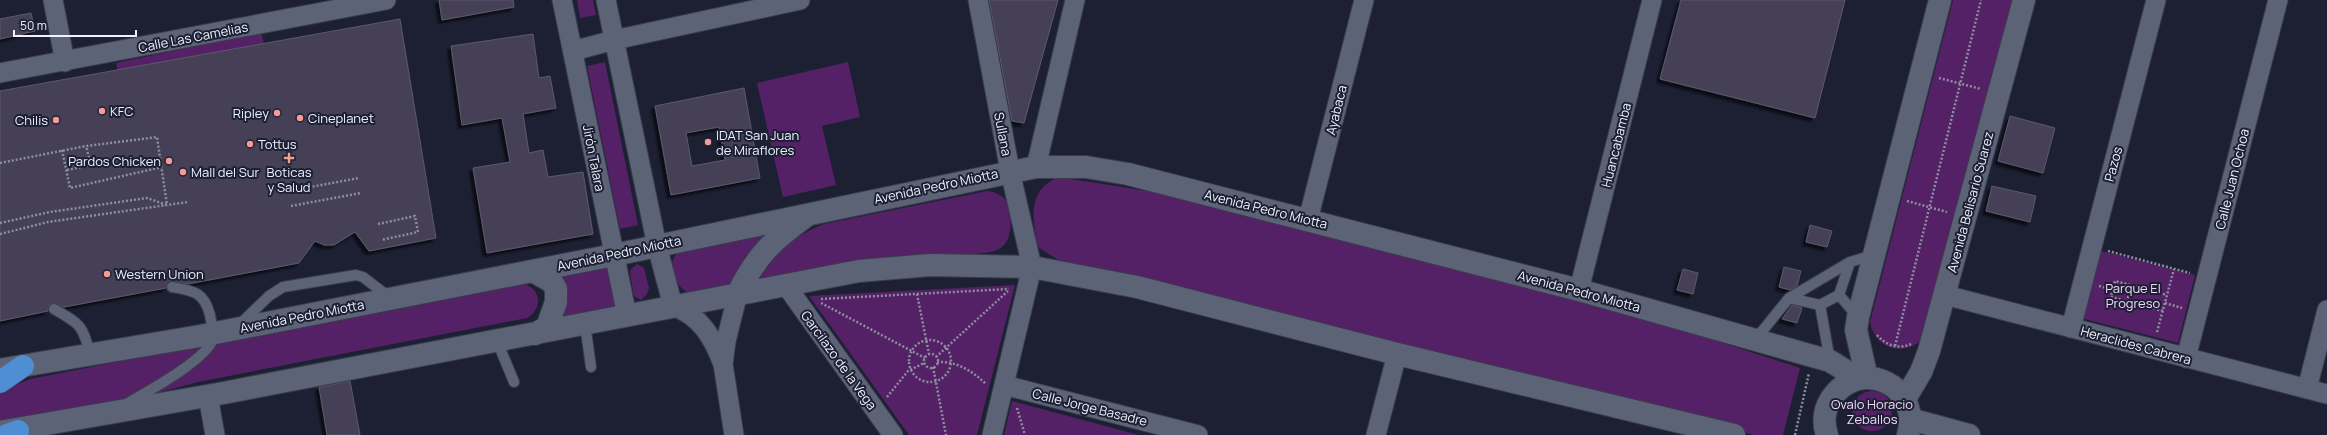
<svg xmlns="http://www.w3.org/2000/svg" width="2327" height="435" viewBox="0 0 2327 435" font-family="Manrope,sans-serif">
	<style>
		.green { fill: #552166 }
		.building { fill: #454154; stroke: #5d586d; fill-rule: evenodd; filter: url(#shadow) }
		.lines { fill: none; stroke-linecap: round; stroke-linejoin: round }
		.service-casing { stroke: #3a3d4b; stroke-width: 12 }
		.minor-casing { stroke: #3a3d4b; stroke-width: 21 }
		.tertiary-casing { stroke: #3a3d4b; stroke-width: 24 }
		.secondary-casing { stroke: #3a3d4b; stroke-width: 24 }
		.motorway-casing { stroke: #3a3d4b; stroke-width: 24 }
		.path { stroke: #8b8f9e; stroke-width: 2.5; stroke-dasharray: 2 2; stroke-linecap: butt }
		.service { stroke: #5d6377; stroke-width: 10 }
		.minor { stroke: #5d6377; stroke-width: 19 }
		.tertiary { stroke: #5d6377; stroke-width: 22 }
		.secondary { stroke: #5d6377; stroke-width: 22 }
		.motorway { stroke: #4f8ed2; stroke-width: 22 }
		.poi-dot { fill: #f59b99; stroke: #1c2032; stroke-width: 1.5 }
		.labels { text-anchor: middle; stroke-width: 4; stroke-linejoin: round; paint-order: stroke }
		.street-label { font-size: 13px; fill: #eef2fe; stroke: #1c2032 }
		.poi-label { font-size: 13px; fill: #eef2fe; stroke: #1c2032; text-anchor: start }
		.park-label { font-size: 13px; fill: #f3d6fe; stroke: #1c2032 }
	</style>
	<defs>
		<filter id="shadow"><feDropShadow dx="-3.5" dy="3.5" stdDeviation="1" flood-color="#0009"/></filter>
	</defs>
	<rect width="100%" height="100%" fill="#1c2032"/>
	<!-- green -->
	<path class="green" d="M577 0H593L596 15 580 18Z
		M1953 0H2013L1922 340C1901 357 1875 348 1870 322Z
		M261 32 264 44 118 71 116 63Z
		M605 62 638 225 620 229 587 66Z
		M848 62 860 117 822 126 836 185 783 197 757 83Z
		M1059 177 1167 194 1616 308 1800 368 1783 435H1754L1498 371 1171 284 1063 263 1038 247C1032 218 1027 190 1059 177Z
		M987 191C997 192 1007 197 1009 208 1012 221 1012 242 999 249 984 257 952 253 935 255 877 262 819 271 761 279 764 253 802 233 824 224Z
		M766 233 745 257 730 287 688 293C672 282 663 261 683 249Z
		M2098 250 2195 275 2178 343 2081 318Z
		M637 264 644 268 649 288 647 294 641 300 634 296 630 274 631 269Z
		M610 265 619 309 555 320 553 277Z
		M521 283C541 287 544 308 527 318L198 382 81 413 0 426V392L30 379Z
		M1015 285 977 435H909L809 296Z
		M1852 411a20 20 0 1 1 40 0a20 20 0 1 1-40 0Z
		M1012 401 1139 435H1004Z"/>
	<!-- building -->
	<path class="building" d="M439 0H513L514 7 442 20Z
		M989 0H1058L1024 123 1012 121Z
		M1681 0H1845L1815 118 1660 79Z
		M31 13 35 31 0 39V19Z
		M400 19 436 238 369 251 355 232 334 245H324L315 241 299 263 188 284 170 281 166 288 64 307 54 303 49 305 48 311 0 321V91Z
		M533 34 539 78 550 76 556 108 523 114 529 153 543 150 548 177 583 172 593 234 487 253 473 168 510 162 502 118 462 125 451 46Z
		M744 88 760 178 671 195 655 106ZM719 127 725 160 692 166 686 133Z
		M2010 116 2055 128 2043 173 1998 161Z
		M1992 186 2036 196 2030 222 1986 211Z
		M1810 225 1832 231 1827 247 1806 242Z
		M1784 267 1801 271 1797 286 1790 290 1779 287Z
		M1683 269 1698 273 1693 294 1677 290Z
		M1792 305 1802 308 1797 323 1782 319Z
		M350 381 360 435H327L319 387Z"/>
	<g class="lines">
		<!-- service casing -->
		<g class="service-casing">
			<path id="service" d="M1850 262 1839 295 1858 317
				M1789 298 1820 305 1830 361
				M1820 305 1839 295
				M54 309C80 324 83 325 90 354
				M240 324 269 296 283 287 356 275 363 277 389 297
				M585 324 591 367
				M1755 340 1789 298 1850 262 1873 255
				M497 341 514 382
				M128 403C148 391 206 360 213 339 215 332 211 323 210 315 204 292 194 291 172 287"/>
		</g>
		<!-- minor casing -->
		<g class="minor-casing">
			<path id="minor" d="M53 0 65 62
				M562 0 627 316
				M606 0 657 246 673 306C701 316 713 338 723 364
				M978 0 1010 171 1032 267 992 435
				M573 51 614 40 800 0
				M0 73 386 0
				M1036 167 1075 0
				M1308 220 1364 0
				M785 284 893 435
				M1579 290 1652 0
				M1945 295 2327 394
				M2071 328 2156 0
				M2186 358 2278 0
				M1004 385 1198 435
				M2307 389 2327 310
				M208 396 215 435
				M734 435 723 364 726 341 738 293
				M1376 435 1397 354"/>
		</g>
		<!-- tertiary casing -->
		<g class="tertiary-casing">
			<path id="tertiary" d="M1867 378 1856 330 1858 317 1940 0
				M1905 399 1921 372 1929 351 2024 0"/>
		</g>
		<!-- secondary casing -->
		<g class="secondary-casing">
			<path id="secondary" d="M533 271 552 282 556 289V302L547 327 535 334
				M738 293C757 255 771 242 805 217
				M4 369 200 336 614 255 1036 167H1086L1128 174 1579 290 1830 361 1859 379
				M1910 419 1969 435
				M0 432 218 394 859 271 930 265 1032 267 1137 287 1397 354 1734 435
				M1827 435C1823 423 1824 410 1831 399 1860 356 1922 385 1908 435"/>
		</g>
		<!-- motorway casing -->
		<g class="motorway-casing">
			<path id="motorway" d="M0 382 23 366
				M7 435 18 431"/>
		</g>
		<!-- path -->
		<path class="path" d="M1939 78 1981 89
			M62 150 70 188 162 167
			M0 163 86 146 157 137 167 205
			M67 170 91 165 86 146
			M289 191 359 178
			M1907 201 1947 212
			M291 206 361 193
			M0 223 50 212 147 198 167 205
			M378 224 415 216 418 232 381 240
			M0 234 48 222 188 202
			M2108 251 2190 273
			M2099 286 2113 290
			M917 294 929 354
			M821 299 1009 289
			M2127 302 2131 285
			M821 303 925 358
			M2165 303 2182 308
			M2163 311 2111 297 2115 281 2167 295
			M2157 332 2174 269
			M1877 335C1886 345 1898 350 1911 344
			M909 361a21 21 0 1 1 42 0a21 21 0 1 1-42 0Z
			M1895 346 1981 0
			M924 361a7 7 0 1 1 14 0a7 7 0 1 1-14 0Z
			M936 357 1008 291
			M937 362C957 361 972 371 986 384
			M933 367 946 435
			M887 397 908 371 924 363
			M1017 408 1025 435
			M1795 435 1809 373"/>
		<!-- service -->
		<use href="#service" class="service"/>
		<!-- minor -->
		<use href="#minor" class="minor"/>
		<!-- tertiary -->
		<use href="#tertiary" class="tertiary"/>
		<!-- secondary -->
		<use href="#secondary" class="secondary"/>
		<!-- motorway -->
		<use href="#motorway" class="motorway"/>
	</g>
	<!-- markers -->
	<g class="poi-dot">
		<circle cx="102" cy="111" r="4"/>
		<circle cx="277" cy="113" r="4"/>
		<circle cx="300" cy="118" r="4"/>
		<circle cx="56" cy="120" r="4"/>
		<circle cx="708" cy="142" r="4"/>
		<circle cx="250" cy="144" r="4"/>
		<path d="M287 152h4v4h4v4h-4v4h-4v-4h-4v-4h4z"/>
		<circle cx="169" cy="161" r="4"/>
		<circle cx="183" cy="172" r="4"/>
		<circle cx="107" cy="274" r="4"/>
	</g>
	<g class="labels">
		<!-- street labels -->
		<g class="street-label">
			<text transform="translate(193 37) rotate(-11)" y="5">Calle Las Camelias</text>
			<text transform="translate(1336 110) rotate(-76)" y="5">Ayabaca</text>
			<text transform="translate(1003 134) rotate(79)" y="5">Sullana</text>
			<text transform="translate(1616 145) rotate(-76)" y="5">Huancabamba</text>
			<text transform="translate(594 158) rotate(79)" y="5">Jirón Talara</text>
			<text transform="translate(2113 164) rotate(-75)" y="5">Pazos</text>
			<text transform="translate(2232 179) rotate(-76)" y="5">Calle Juan Ochoa</text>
			<text transform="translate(936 186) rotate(-12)" y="5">Avenida Pedro Miotta</text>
			<text transform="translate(1970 202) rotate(-75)" y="5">Avenida Belisario Suarez</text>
			<text transform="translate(1266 209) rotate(14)" y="5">Avenida Pedro Miotta</text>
			<text transform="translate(619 253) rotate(-12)" y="5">Avenida Pedro Miotta</text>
			<text transform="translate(1579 291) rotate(15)" y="5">Avenida Pedro Miotta</text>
			<text transform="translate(302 316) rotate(-11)" y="5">Avenida Pedro Miotta</text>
			<text transform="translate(2136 345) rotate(15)" y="5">Heraclides Cabrera</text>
			<text transform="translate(839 360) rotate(54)" y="5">Garcilazo de la Vega</text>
			<text transform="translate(1090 407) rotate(14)" y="5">Calle Jorge Basadre</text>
		</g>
		<!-- poi labels -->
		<g class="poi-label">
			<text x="110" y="116">KFC</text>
			<text x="269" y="118" text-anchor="end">Ripley</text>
			<text x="308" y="123">Cineplanet</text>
			<text x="48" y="125" text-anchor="end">Chilis</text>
			<text x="716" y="140">IDAT San Juan<tspan x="716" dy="15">de Miraflores</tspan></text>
			<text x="258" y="149">Tottus</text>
			<text x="161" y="166" text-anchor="end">Pardos Chicken</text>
			<text x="191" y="177">Mall del Sur</text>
			<text x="289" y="177" text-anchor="middle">Boticas<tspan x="289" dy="15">y Salud</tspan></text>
			<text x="115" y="279">Western Union</text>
		</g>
		<!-- park labels -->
		<g class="park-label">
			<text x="2133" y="293">Parque El<tspan x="2133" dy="15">Progreso</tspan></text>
			<text x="1872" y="409">Ovalo Horacio<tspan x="1872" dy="15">Zeballos</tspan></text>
		</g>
	</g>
	<!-- scale -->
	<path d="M14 30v6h122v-6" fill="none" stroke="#eef2fe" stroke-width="2"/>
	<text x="20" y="30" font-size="12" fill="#eef2fe" stroke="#1c2032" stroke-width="3" paint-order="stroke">50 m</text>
</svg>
